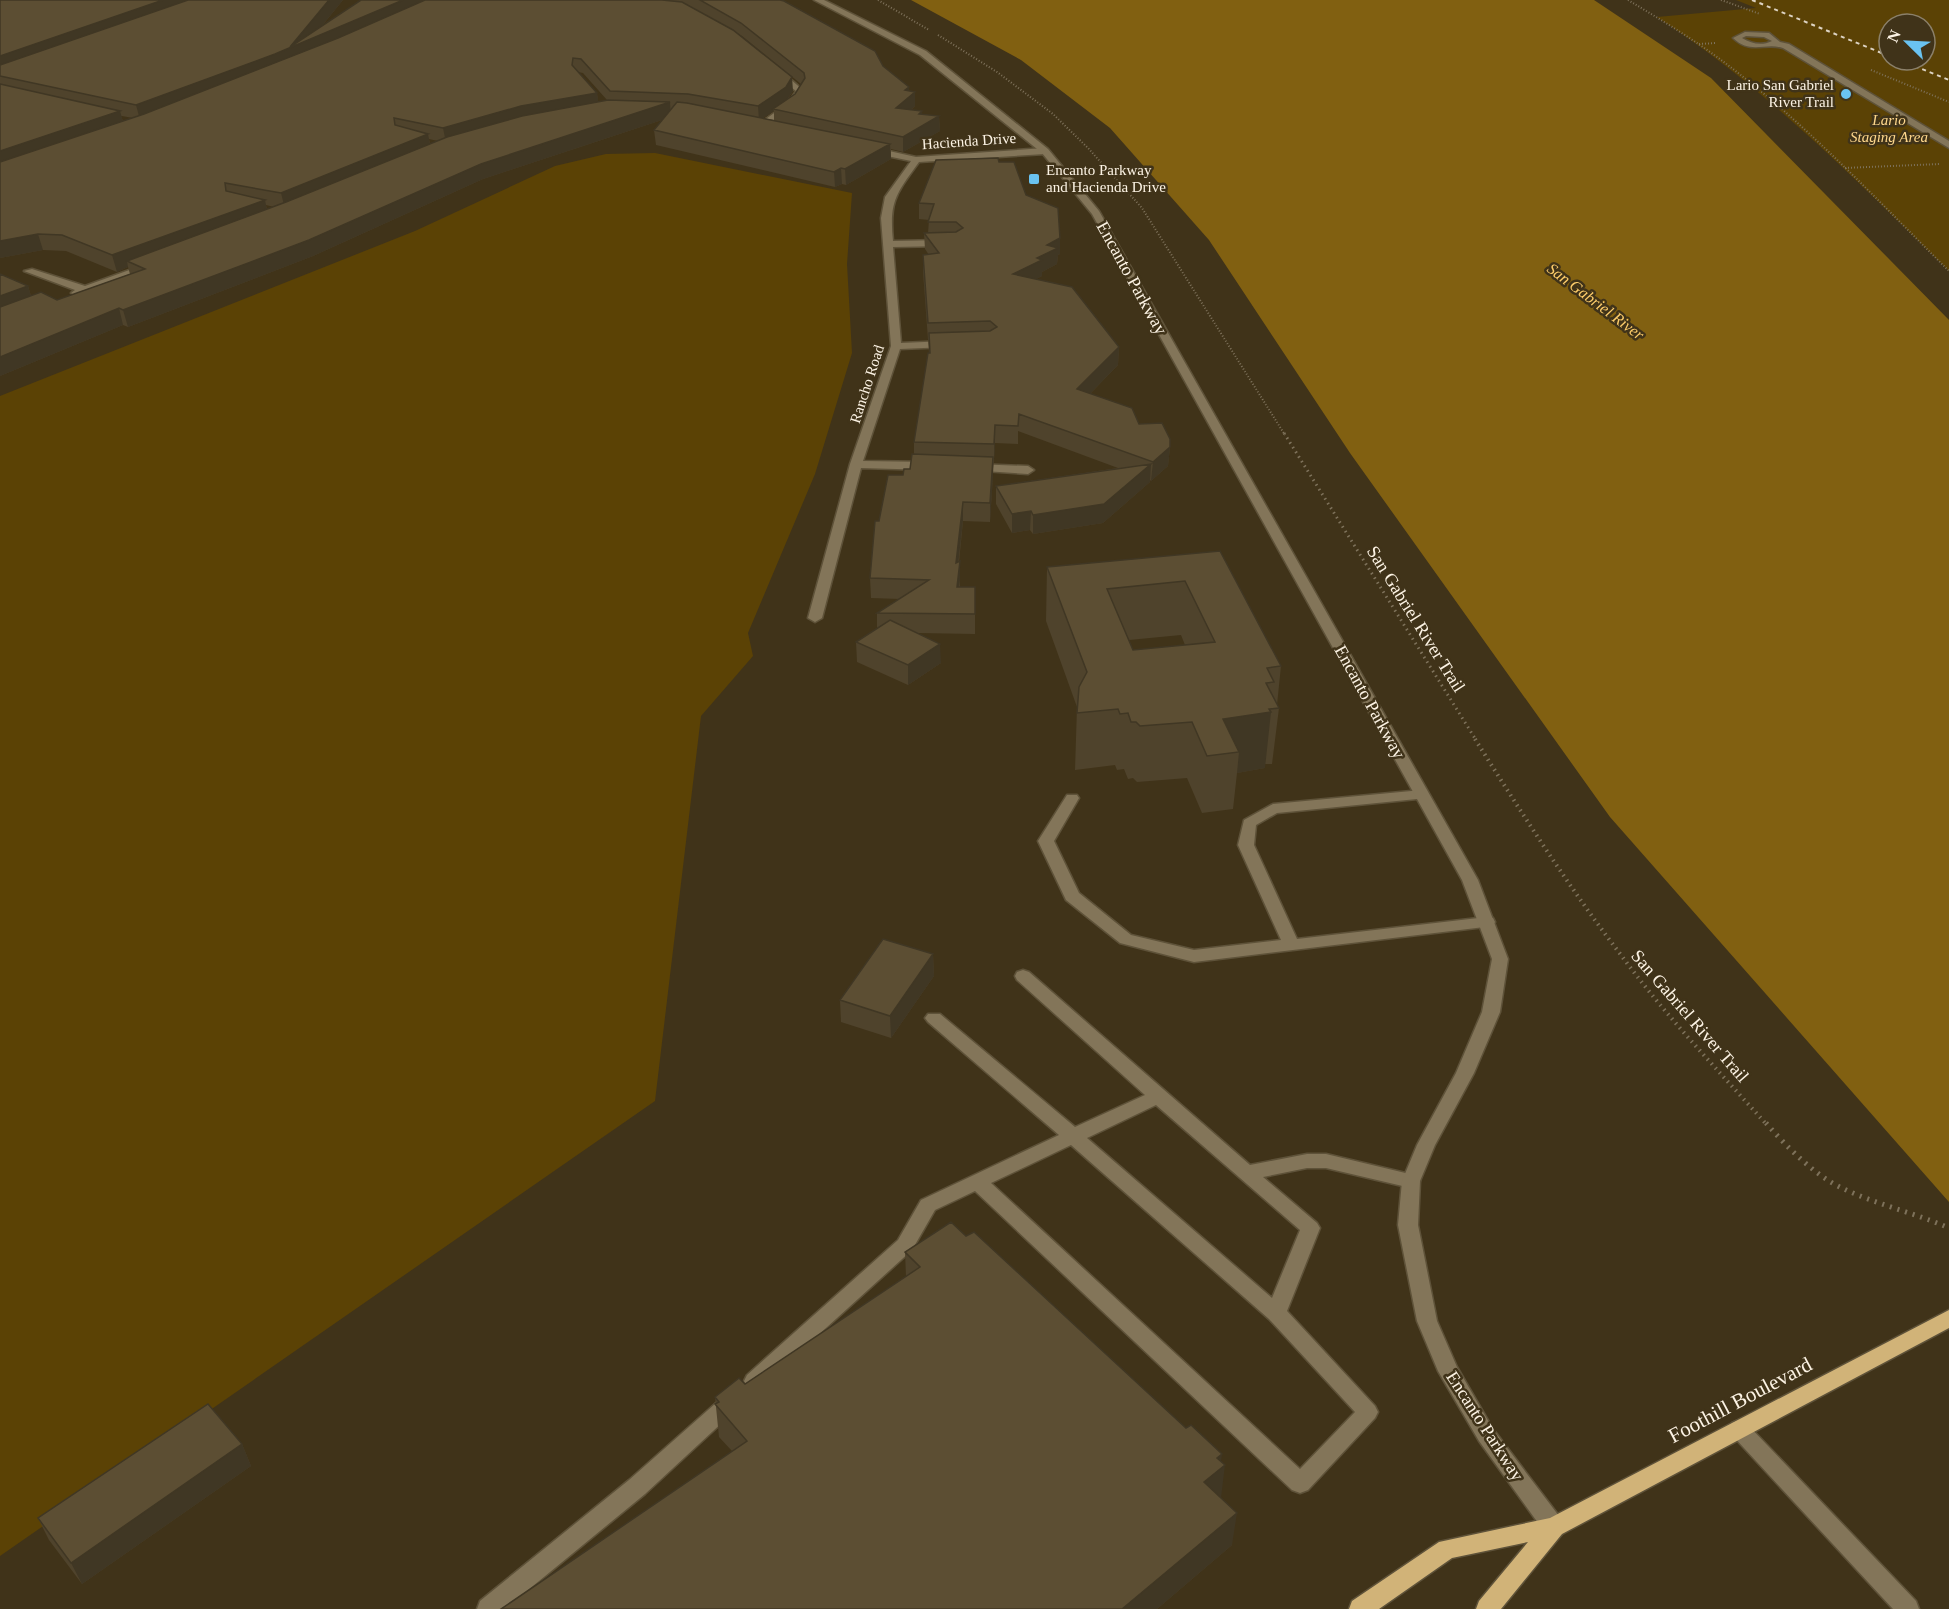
<svg xmlns="http://www.w3.org/2000/svg" width="1949" height="1609" viewBox="0 0 1949 1609" font-family="'Times New Roman',serif">
	<style>
		.green { fill: #5b4205; fill-rule: evenodd }
		.water { fill: #816011 }
		.lines { fill: none; stroke-linecap: round; stroke-linejoin: round }
		.service-casing { stroke: #5e5239; stroke-width: 3 }
		.minor-casing { stroke: #5e5239; stroke-width: 3 }
		.tertiary-casing { stroke: #5e5239; stroke-width: 3 }
		.primary-casing { stroke: #5e5239; stroke-width: 3 }
		.path-far3 { stroke: #7e725b; stroke-width: 2; stroke-dasharray: 1 2; stroke-linecap: butt }
		.path-far2 { stroke: #7e725b; stroke-width: 3; stroke-dasharray: 1.5 4; stroke-linecap: butt }
		.path-far1 { stroke: #7e725b; stroke-width: 4; stroke-dasharray: 1.5 4.5; stroke-linecap: butt }
		.path { stroke: #7e725b; stroke-width: 5; stroke-dasharray: 2 6; stroke-linecap: butt }
		.service { fill: #837559; fill-rule: evenodd }
		.minor { fill: #837559; fill-rule: evenodd }
		.tertiary { fill: #837559; fill-rule: evenodd }
		.primary { fill: #d1b378; fill-rule: evenodd }
		.rail { stroke: #ddd3c3; stroke-width: 2; stroke-dasharray: 4 4; stroke-linecap: butt }
		.wall { fill: #4f432c; fill-rule: evenodd }
		.shaded-wall { fill: #403724 }
		.building { fill: #5c4e33; stroke: #403724; stroke-width: 1.5; fill-rule: evenodd }
		.poi-dot { fill: #6ac3f1; stroke: #403319; stroke-width: 2 }
		.labels { text-anchor: middle; stroke-width: 5; stroke-linejoin: round; paint-order: stroke }
		.far-poi-label { font-size: 15px; fill: #fcf3e4; stroke: #403319; text-anchor: end }
		.far-park-label { font-size: 15px; font-style: italic; fill: #fed78c; stroke: #403319 }
		.far-street-label { font-size: 15px; fill: #fcf3e4; stroke: #403319 }
		.far-water-label { font-size: 16px; font-style: italic; fill: #fccc6a; stroke: #403319 }
		.street-label { font-size: 18px; fill: #fcf3e4; stroke: #403319 }
		.near-street-label { font-size: 21px; fill: #fcf3e4; stroke: #403319 }
	</style>
	<rect width="100%" height="100%" fill="#403319"/>
	<!-- green -->
	<path class="green" d="M1736 0H1949V271C1857 181 1765 87 1657 17L1756 8ZM1889 24H1925V60H1889Z
		M655 153 852 193 847 264 852 353 815 474 748 633 753 656 701 716 655 1101 0 1556V396L415 231 555 166 606 154Z"/>
	<!-- water -->
	<path class="water" d="M911 0H1594L1711 78 1949 320V1202L1610 817 1350 453 1209 240 1110 128 1021 60Z"/>
	<g class="lines">
		<!-- service casing -->
		<g class="service-casing">
			<path id="service" d="M1745 32 1769 33 1780 42 1789 44 1949 141V148L1783 48C1765 42 1751 55 1733 38ZM1746 36 1764 37 1772 41C1762 46 1752 44 1742 38Z
				M1422 790 1427 792 1429 795 1427 798 1277 813 1256 825 1254 845 1297 939 1487 917 1493 918 1495 922 1493 926 1194 962 1120 943 1066 900 1038 841 1067 795H1077L1079 798 1054 841 1079 893 1131 935 1194 950 1281 940 1238 845 1244 820 1273 804Z
				M1023 970 1029 972 1250 1165 1307 1154H1326L1418 1176 1420 1181 1418 1186 1411 1188 1326 1168H1307L1263 1177 1317 1223 1320 1228 1287 1311 1375 1406 1378 1412 1375 1418 1308 1490 1300 1493 1292 1490 975 1191 935 1210 912 1250 761 1387 754 1390 747 1387 744 1381 747 1375 898 1240 921 1200 1059 1135 928 1022 925 1018 928 1014H940L1075 1127 1145 1095 1017 980 1015 976 1017 972ZM1156 1105 1300 1230 1272 1298 1087 1138ZM1071 1145 1269 1319 1355 1412 1300 1469 991 1183Z
				M732 1392 739 1395 742 1401 739 1407 645 1494 505 1609H477L480 1601 629 1480 725 1395Z
				M1739 1420 1746 1423 1916 1601 1919 1609H1893L1732 1435 1728 1429 1732 1423Z"/>
		</g>
		<!-- minor casing -->
		<g class="minor-casing">
			<path id="minor" d="M775 71H781L804 91 794 107 765 128H759V124L788 103 796 91 775 75Z
				M871 147 916 157 1045 148 1049 151 1045 154 919 162C896 194 889 201 893 241L944 240 949 243 944 246 893 247 901 343 947 341 952 344 947 347 900 349 863 461 931 462 937 466 931 470 861 468 822 618 815 622 808 618 850 464 891 346 881 218 885 197 911 161 868 152V148Z
				M146 264 154 266 76 296 71 293 75 290 24 271 32 269 85 286Z
				M973 464 1028 466 1034 470 1028 474 969 470V466Z"/>
		</g>
		<!-- tertiary casing -->
		<g class="tertiary-casing">
			<path id="tertiary" d="M814 0H824L926 51 1048 149 1099 211 1478 880 1508 959 1500 1012 1474 1073 1435 1145 1420 1181 1418 1225 1437 1321 1457 1367 1493 1429 1562 1520 1565 1527 1562 1534 1554 1537 1546 1534 1479 1441 1438 1371 1417 1321 1398 1225 1402 1181 1417 1145 1456 1073 1482 1012 1492 959 1462 880 1092 214 1042 153 920 55Z"/>
		</g>
		<!-- primary casing -->
		<g class="primary-casing">
			<path id="primary" d="M1949 1310V1328L1562 1534 1501 1609H1476L1479 1601 1528 1542 1452 1558 1379 1609H1349L1352 1601 1439 1542 1550 1518Z"/>
		</g>
		<!-- path-far3 -->
		<path class="path-far3" d="M878 0 929 30
			M1628 0C1658 18 1688 36 1717 57 1802 119 1874 197 1949 271
			M1721 0 1760 14
			M938 35 997 72 1053 114 1088 148 1142 208 1285 435
			M1699 44 1716 43
			M1871 70 1949 102
			M1845 168 1939 164"/>
		<!-- path-far2 -->
		<path class="path-far2" d="M1284 433 1476 740"/>
		<!-- path-far1 -->
		<path class="path-far1" d="M1475 739C1521 812 1568 886 1621 955 1665 1015 1717 1069 1767 1125"/>
		<!-- path -->
		<path class="path" d="M1766 1123C1787 1147 1815 1176 1844 1189 1878 1205 1915 1213 1949 1228"/>
		<!-- service -->
		<use href="#service" class="service"/>
		<!-- minor -->
		<use href="#minor" class="minor"/>
		<!-- tertiary -->
		<use href="#tertiary" class="tertiary"/>
		<!-- primary -->
		<use href="#primary" class="primary"/>
		<!-- rail -->
		<path class="rail" d="M1752 0 1889 56
			M1900 60 1949 80"/>
	</g>
	<!-- wall -->
	<path class="wall" d="M0 0H343L321 27 361 0H780L883 66 909 91 915 106 911 110 922 111V115L939 116 940 131 903 152 891 149V159L846 185 842 184 835 187 656 145 654 130 662 120 483 179 313 256 128 327 123 325 0 376 28 286 31 296 57 300 130 274 128 267 117 272 66 251 43 250 0 258ZM735 32 742 36 801 84 795 94 788 99 793 91ZM578 72 583 73 607 100 598 102 597 93ZM774 111V120L763 118ZM121 116H122L133 118 123 121ZM429 139 438 141 430 144ZM266 205 274 207 267 210Z
		M999 162 1060 238V254L1058 255 1057 264 1042 272V276L1036 279 1119 347 1118 365 1090 394 1139 424 1170 447 1168 466 1151 481 1150 480V482L1103 523 1033 534 1030 530 1012 533 996 504V486L1118 468 1018 431V444L995 443 990 522 963 521 959 562 960 561V587H975V634L918 633 941 663 908 685 857 662 856 642 877 629V613L900 599 871 598 870 578 879 521 903 475 910 469 914 454V442L929 353 923 272V255H929L925 249 924 233H928L929 220 919 219V203Z
		M1220 551 1281 666 1277 705 1279 708 1272 764H1265V768L1237 773 1233 809 1202 813 1187 778 1137 782 1133 778 1128 779 1124 769 1117 770 1115 765 1075 770 1077 707 1046 621 1047 567ZM1181 635 1185 645 1133 650 1129 640Z
		M933 954 934 976 891 1038 841 1022 840 1000Z
		M966 1236 1221 1462V1498L1232 1545 1157 1609H501L732 1451 719 1437 715 1397 745 1384 906 1277 905 1252Z
		M242 1444 251 1466 82 1584 49 1540 38 1518Z"/>
	<!-- shaded-wall -->
	<path class="shaded-wall" d="M163 0H204L0 71V56Z
		M329 0H343L311 39 403 0H435L140 120 136 105Z
		M792 77 793 91 786 101 773 109 774 111 759 121 758 106Z
		M909 87V97L915 92V106L896 123V108L905 90Z
		M597 93 599 107 446 143 443 128 521 106Z
		M670 102 671 117 483 179 313 256 128 327 123 310 481 164Z
		M120 111 124 125 0 168V151Z
		M922 111V126L939 116 940 131 903 152V137Z
		M428 134 431 149 285 209 281 193Z
		M890 144 891 159 846 185 845 169Z
		M841 168 842 184 835 187 834 172Z
		M265 200 268 215 127 261 128 267 117 272 112 255Z
		M38 234 43 250 0 258V241Z
		M1060 238V254L1058 255 1057 264 1042 272V276L1013 291V274L1037 258 1047 245Z
		M28 286 33 303 0 315V296Z
		M119 308 123 325 0 376V357Z
		M1119 347 1118 365 1077 407V389Z
		M995 425V443L994 463V444Z
		M1170 447 1168 466 1151 481 1153 462Z
		M993 457V475L990 522V503Z
		M1151 464 1150 482 1103 523 1033 534V515Z
		M963 502V521L956 583V563Z
		M1031 511 1030 530 1012 533V514Z
		M960 561V580L957 606V587Z
		M940 644 941 663 908 685V665Z
		M1271 712 1265 768 1237 773 1239 752 1223 719Z
		M933 954 934 976 891 1038 890 1016Z
		M242 1444 251 1466 82 1584 71 1563Z
		M1222 1454 1220 1469 1225 1465 1221 1498 1200 1515 1204 1482 1217 1458Z
		M1237 1513 1232 1545 1157 1609H1122Z"/>
	<!-- building -->
	<path class="building" d="M0 0H163L0 56Z
		M188 0H329L290 47 361 0H403L275 54 136 105 0 76V65Z
		M425 0H662L682 2 733 30 792 77 786 87 758 106 688 94 610 91 581 59 573 58 572 65 597 93 521 106 443 128 394 118 395 125 428 134 281 193 225 183 226 191 265 200 112 255 62 235 38 234 0 241V162L144 114 338 38Z
		M700 0H780L784 1 875 51 883 66 909 87 905 90 915 92 896 108 922 111 919 114 939 116 903 137 773 109 795 94 805 78 804 73 741 23Z
		M0 84 120 111 0 151Z
		M608 100 670 102 481 164 309 240 123 310 119 308 0 357V307L41 292 57 300 145 269 127 261 286 202 447 137 522 116Z
		M677 102 687 103 890 144 845 169 841 168 834 172 654 130Z
		M998 158 999 162H1014L1026 195 1058 208 1060 238 1047 245 1058 248 1037 258 1042 260 1013 274 1072 287 1119 347 1077 389 1132 408 1139 424 1162 423 1170 439V447L1153 462 1019 414 1018 426 995 425 994 444 914 442 928 353H930L929 333 990 331 997 327 990 321 928 323 923 255 939 253 924 233 956 232 963 228 956 222H928L934 204 919 203 936 160Z
		M0 274 28 286 0 296Z
		M912 454 993 457 990 503 963 502 956 563 960 561 957 587H975V614L877 613 929 580 870 578 875 521H879L888 475H903L904 469H910Z
		M1151 464 1104 504 1033 515 1031 511 1012 514 996 486Z
		M1220 551 1281 666 1267 668 1274 682 1266 683 1279 708 1269 709 1271 712 1223 719 1239 752 1207 756 1192 722 1140 726 1136 722H1131L1128 713 1120 714 1118 709 1077 713 1079 687 1087 672 1047 567ZM1185 581 1215 642 1133 650 1107 589Z
		M890 620 940 644 908 665 856 642Z
		M883 939 933 954 890 1016 840 1000Z
		M951 1222 966 1236 974 1232 1186 1428 1191 1425 1222 1454 1217 1458 1225 1465 1204 1482 1237 1513 1122 1609H501L747 1441 715 1404 719 1402 715 1397 739 1378 745 1384 920 1267 905 1252Z
		M208 1404 242 1444 71 1563 38 1518Z"/>
	<!-- markers -->
	<g class="poi-dot">
		<circle cx="1846" cy="94" r="6"/>
		<rect x="1028" y="173" width="12" height="12" rx="3"/>
	</g>
	<g class="labels">
		<!-- far-poi labels -->
		<g class="far-poi-label">
			<text x="1834" y="90">Lario San Gabriel<tspan x="1834" dy="17">River Trail</tspan></text>
			<text x="1046" y="175" text-anchor="start">Encanto Parkway<tspan x="1046" dy="17">and Hacienda Drive</tspan></text>
		</g>
		<!-- far-park labels -->
		<g class="far-park-label">
			<text x="1889" y="125">Lario<tspan x="1889" dy="17">Staging Area</tspan></text>
		</g>
		<!-- far-street labels -->
		<g class="far-street-label">
			<text transform="translate(969 141) rotate(-4)" y="5">Hacienda Drive</text>
			<text transform="translate(867 384) rotate(-72)" y="5">Rancho Road</text>
		</g>
		<!-- far-water labels -->
		<g class="far-water-label">
			<text transform="translate(1596 301) rotate(37)" y="6">San Gabriel River</text>
		</g>
		<!-- street labels -->
		<g class="street-label">
			<text transform="translate(1132 278) rotate(61)" y="6">Encanto Parkway</text>
			<text transform="translate(1416 619) rotate(58)" y="6">San Gabriel River Trail</text>
			<text transform="translate(1370 702) rotate(61)" y="6">Encanto Parkway</text>
			<text transform="translate(1690 1016) rotate(49)" y="6">San Gabriel River Trail</text>
			<text transform="translate(1485 1426) rotate(57)" y="6">Encanto Parkway</text>
		</g>
		<!-- near-street labels -->
		<g class="near-street-label">
			<text transform="translate(1740 1400) rotate(-28)" y="7">Foothill Boulevard</text>
		</g>
	</g>
	<!-- north arrow -->
	<g transform="translate(1907 42) rotate(294)"><circle r="28" fill="#403319" stroke="#8b806a" stroke-width="1.5"/>
	<path d="M0-4.5L10 22L0 15L-10 22Z" fill="#6ac3f1"/>
	<text y="-9" font-size="16" font-weight="bold" text-anchor="middle" fill="#fcf3e4">N</text>
	</g>
</svg>
